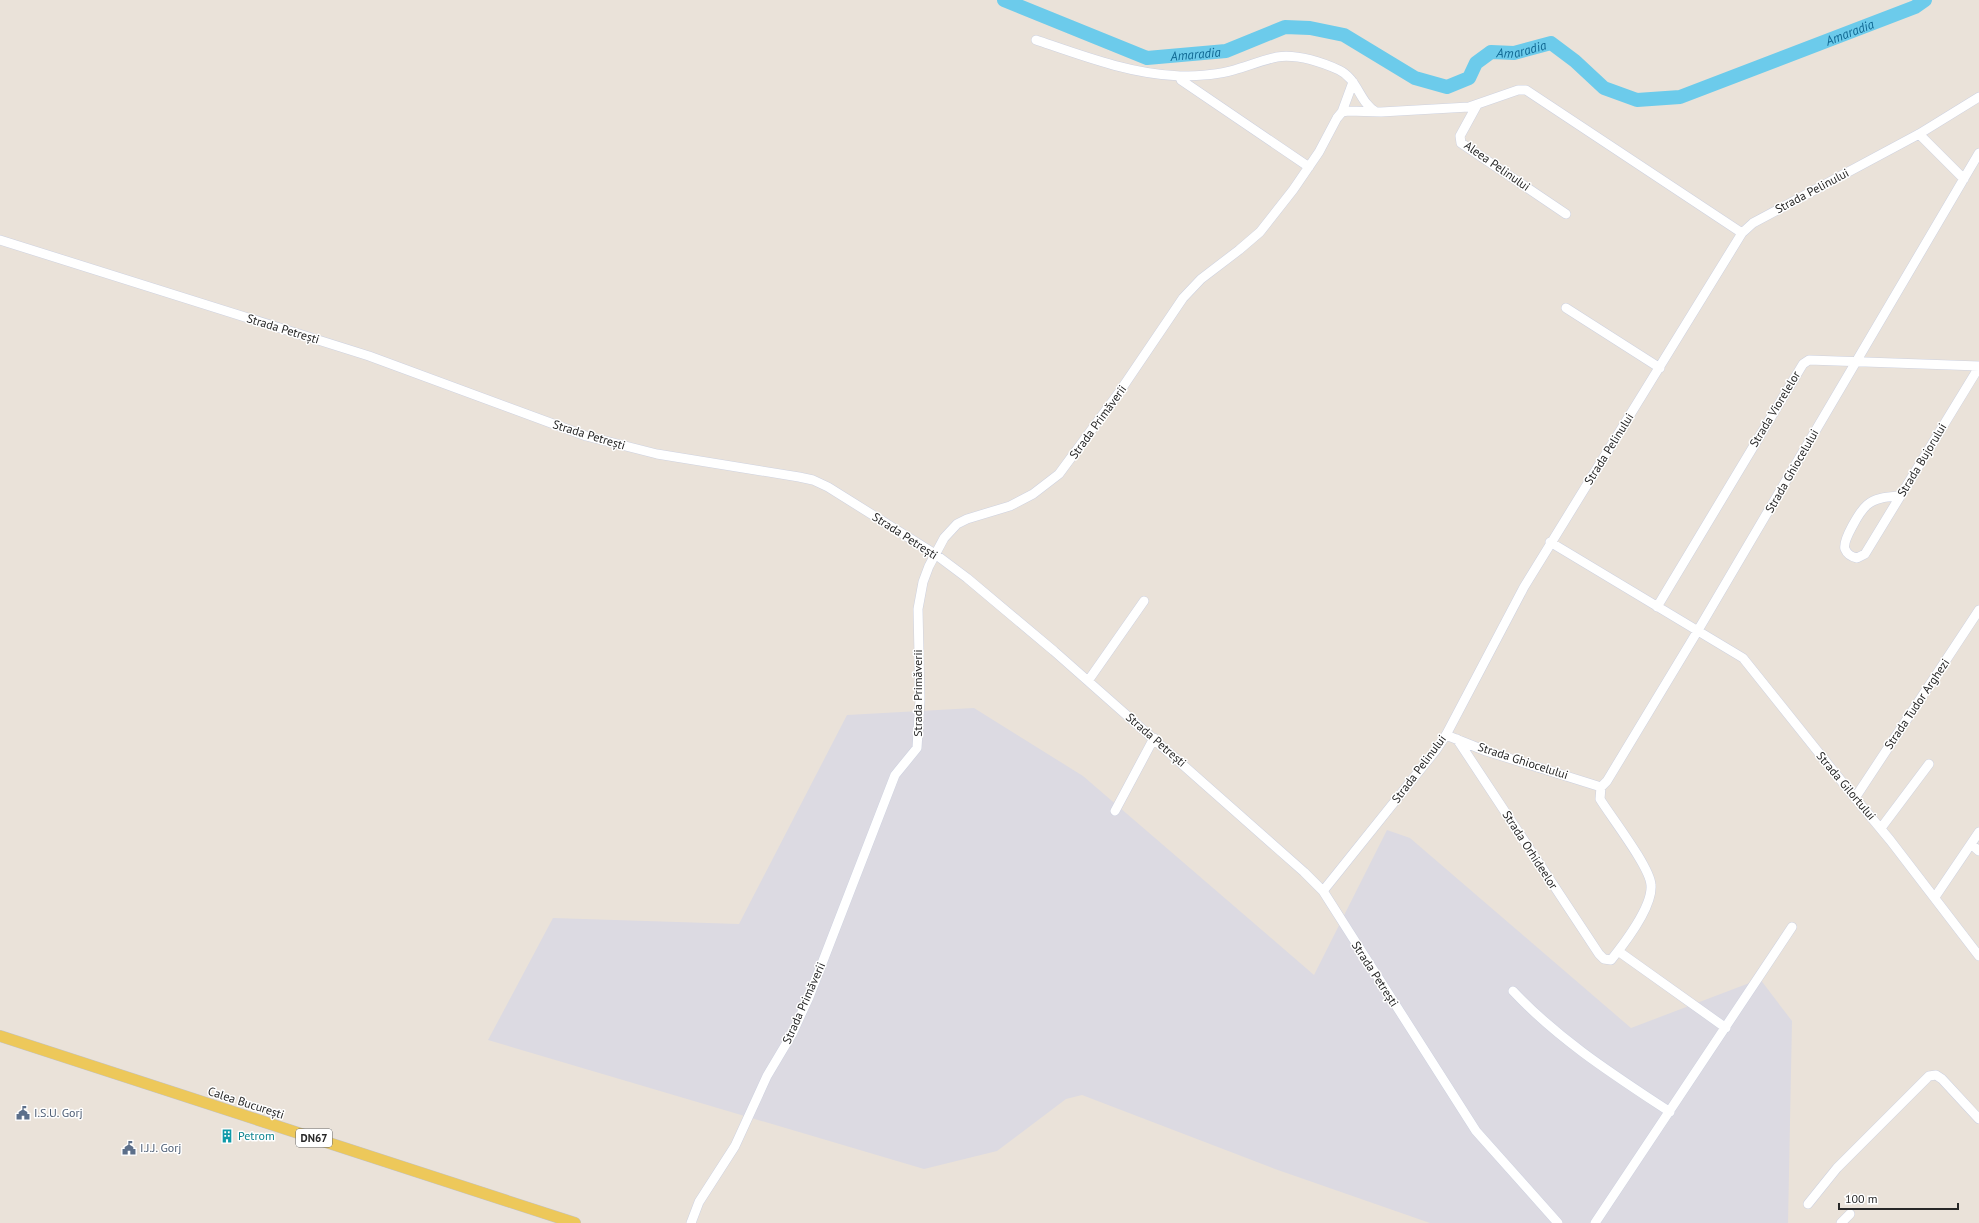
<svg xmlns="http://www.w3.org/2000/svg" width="1979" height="1223" viewBox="0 0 1979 1223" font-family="'PT Sans',sans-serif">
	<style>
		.industrial { fill: #dcdae2 }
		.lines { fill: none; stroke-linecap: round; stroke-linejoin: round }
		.river { stroke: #6ccbeb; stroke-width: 14 }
		.minor-casing { stroke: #ced2e0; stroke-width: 10 }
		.major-casing { stroke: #c3c3c3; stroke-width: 12 }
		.minor { stroke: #fff; stroke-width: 9 }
		.major { stroke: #edc85a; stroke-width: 11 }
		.labels { text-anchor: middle; stroke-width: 3; stroke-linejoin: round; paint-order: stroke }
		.shield { fill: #fff; stroke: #686868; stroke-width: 1 }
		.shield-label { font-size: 11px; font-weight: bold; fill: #272727 }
		.street-label { font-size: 12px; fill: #272727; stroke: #fff }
		.service-label { font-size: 12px; fill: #4e5e75; stroke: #fff; text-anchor: start }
		.culture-label { font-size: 12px; fill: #0d838f; stroke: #fff; text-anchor: start }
		.water-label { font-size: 13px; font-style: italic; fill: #106893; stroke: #fff }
	</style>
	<rect width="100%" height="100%" fill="#eae2d9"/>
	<!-- industrial -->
	<path class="industrial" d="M974 708 1083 776 1314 975 1387 830 1410 838 1631 1028 1760 979 1792 1021 1788 1223H1430L1275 1169 1082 1095 1066 1099 997 1151 924 1169 488 1040 553 918 739 924 847 715Z"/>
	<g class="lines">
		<!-- river -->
		<path class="river" id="s1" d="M1004 0 1147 58 1226 51 1285 27 1310 28 1344 35 1415 78 1447 87 1469 78 1476 63 1491 52 1514 53 1551 43 1575 61 1604 88 1637 100 1680 97 1915 7 1925 0"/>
		<!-- minor casing -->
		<g class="minor-casing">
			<path id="minor" d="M1036 40C1083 56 1130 74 1180 76 1198 76 1217 75 1234 70 1248 66 1263 60 1277 57 1297 54 1321 62 1339 70 1358 79 1359 102 1376 112
				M1180 76 1181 80 1309 167
				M1477 105 1460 136 1461 143 1566 214
				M1342 112 1353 82
				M1919 134 1964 179
				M0 240 369 356 586 436 657 454 799 477 813 480 828 487 935 554 967 578 1054 651 1304 872 1323 891 1476 1131 1558 1223
				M1566 308 1660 368
				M1900 496C1889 497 1876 497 1867 505 1860 511 1842 541 1845 549 1847 554 1852 557 1857 558L1865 554 1979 367
				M1550 542 1743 658 1855 798 1890 840 1979 956
				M1657 607 1803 364 1809 360 1979 366
				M1088 681 1144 601
				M1446 735 1486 751 1601 787 1607 781 1697 632 1979 153
				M1457 739 1599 954 1604 959 1611 960C1624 944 1653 906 1651 885 1650 867 1611 817 1600 799L1601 787
				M1855 798 1979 610
				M1115 811 1154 738
				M1881 828 1929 764
				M1971 844 1979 851
				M1323 891 1436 750 1446 735 1524 587 1742 233 1753 223 1919 134 1979 97
				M1935 897 1979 832
				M1618 951 1726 1028
				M1513 991C1559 1040 1614 1075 1670 1112
				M1808 1204 1837 1168 1929 1076 1936 1075 1942 1079 1979 1119
				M691 1223 699 1202 735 1146 767 1076 792 1034 809 997 895 775 917 748 920 700 918 609 923 582 929 566 944 538 957 524 967 519 1010 506 1033 494 1059 474 1118 394 1183 298 1201 279 1239 250 1260 232 1293 190 1319 152 1337 118 1342 112 1348 111 1381 112 1469 107 1518 90H1526L1742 233
				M1595 1223 1792 927
				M1841 1223 1850 1214"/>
		</g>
		<!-- major casing -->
		<g class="major-casing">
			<path id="major" d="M0 1036 575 1223"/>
		</g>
		<!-- minor -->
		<use href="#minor" class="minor"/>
		<!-- major -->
		<use href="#major" class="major"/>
	</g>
	<!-- icons -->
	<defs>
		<g id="civic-bare" transform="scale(1.08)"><path d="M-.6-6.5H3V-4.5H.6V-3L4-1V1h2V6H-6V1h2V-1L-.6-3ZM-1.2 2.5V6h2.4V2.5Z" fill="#5c6f8a" stroke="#fff" stroke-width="2.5" paint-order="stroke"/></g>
		<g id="building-bare" transform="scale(1.08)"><path d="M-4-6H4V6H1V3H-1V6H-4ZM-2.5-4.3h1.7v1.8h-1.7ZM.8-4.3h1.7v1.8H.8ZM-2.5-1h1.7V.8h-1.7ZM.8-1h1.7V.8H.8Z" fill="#0f9aa8" stroke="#fff" stroke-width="2.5" paint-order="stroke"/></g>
	</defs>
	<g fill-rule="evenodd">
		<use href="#civic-bare" x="23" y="1113"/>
		<use href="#building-bare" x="227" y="1136"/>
		<use href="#civic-bare" x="129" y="1148"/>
	</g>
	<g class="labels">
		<!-- shield labels -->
		<rect class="shield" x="296" y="1129" width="36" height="18" rx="3"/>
		<g class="shield-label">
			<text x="314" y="1142">DN67</text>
		</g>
		<!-- street labels -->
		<g class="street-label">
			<text transform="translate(1497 166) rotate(35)" y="4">Aleea Pelinului</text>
			<text transform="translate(1812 191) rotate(-28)" y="4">Strada Pelinului</text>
			<text transform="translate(283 329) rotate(17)" y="4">Strada Petrești</text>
			<text transform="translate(1775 409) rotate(-59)" y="4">Strada Viorelelor</text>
			<text transform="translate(1098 422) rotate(-54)" y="4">Strada Primăverii</text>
			<text transform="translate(589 435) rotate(17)" y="4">Strada Petrești</text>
			<text transform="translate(1609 449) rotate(-58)" y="4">Strada Pelinului</text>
			<text transform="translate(1922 460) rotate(-59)" y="4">Strada Bujorului</text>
			<text transform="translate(1792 471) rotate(-60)" y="4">Strada Ghiocelului</text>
			<text transform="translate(905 536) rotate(33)" y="4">Strada Petrești</text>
			<text transform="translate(918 693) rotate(-90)" y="4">Strada Primăverii</text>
			<text transform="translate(1917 704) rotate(-56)" y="4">Strada Tudor Arghezi</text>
			<text transform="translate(1156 740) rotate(41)" y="4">Strada Petrești</text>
			<text transform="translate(1523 761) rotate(18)" y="4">Strada Ghiocelului</text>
			<text transform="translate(1419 769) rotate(-53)" y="4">Strada Pelinului</text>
			<text transform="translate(1846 786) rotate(50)" y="4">Strada Gilortului</text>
			<text transform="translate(1530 850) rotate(57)" y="4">Strada Orhideelor</text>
			<text transform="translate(1375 974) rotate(57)" y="4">Strada Petrești</text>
			<text transform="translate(804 1003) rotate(-66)" y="4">Strada Primăverii</text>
			<text transform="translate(246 1103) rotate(18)" y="4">Calea București</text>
		</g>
		<!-- service labels -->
		<g class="service-label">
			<text x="34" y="1117">I.S.U. Gorj</text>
			<text x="140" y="1152">I.J.J. Gorj</text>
		</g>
		<!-- culture labels -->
		<g class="culture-label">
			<text x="238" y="1140">Petrom</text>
		</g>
		<!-- water labels -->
		<g class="water-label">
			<text dy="5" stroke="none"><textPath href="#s1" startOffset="923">Amaradia</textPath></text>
			<text dy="5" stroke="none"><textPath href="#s1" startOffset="563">Amaradia</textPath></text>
			<text dy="5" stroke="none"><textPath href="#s1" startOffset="203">Amaradia</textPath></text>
		</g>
	</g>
	<!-- scale -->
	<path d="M1839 1203v6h119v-6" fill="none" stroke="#272727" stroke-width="2"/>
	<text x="1845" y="1203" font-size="12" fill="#272727" stroke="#ffffff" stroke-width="3" paint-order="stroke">100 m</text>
</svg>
